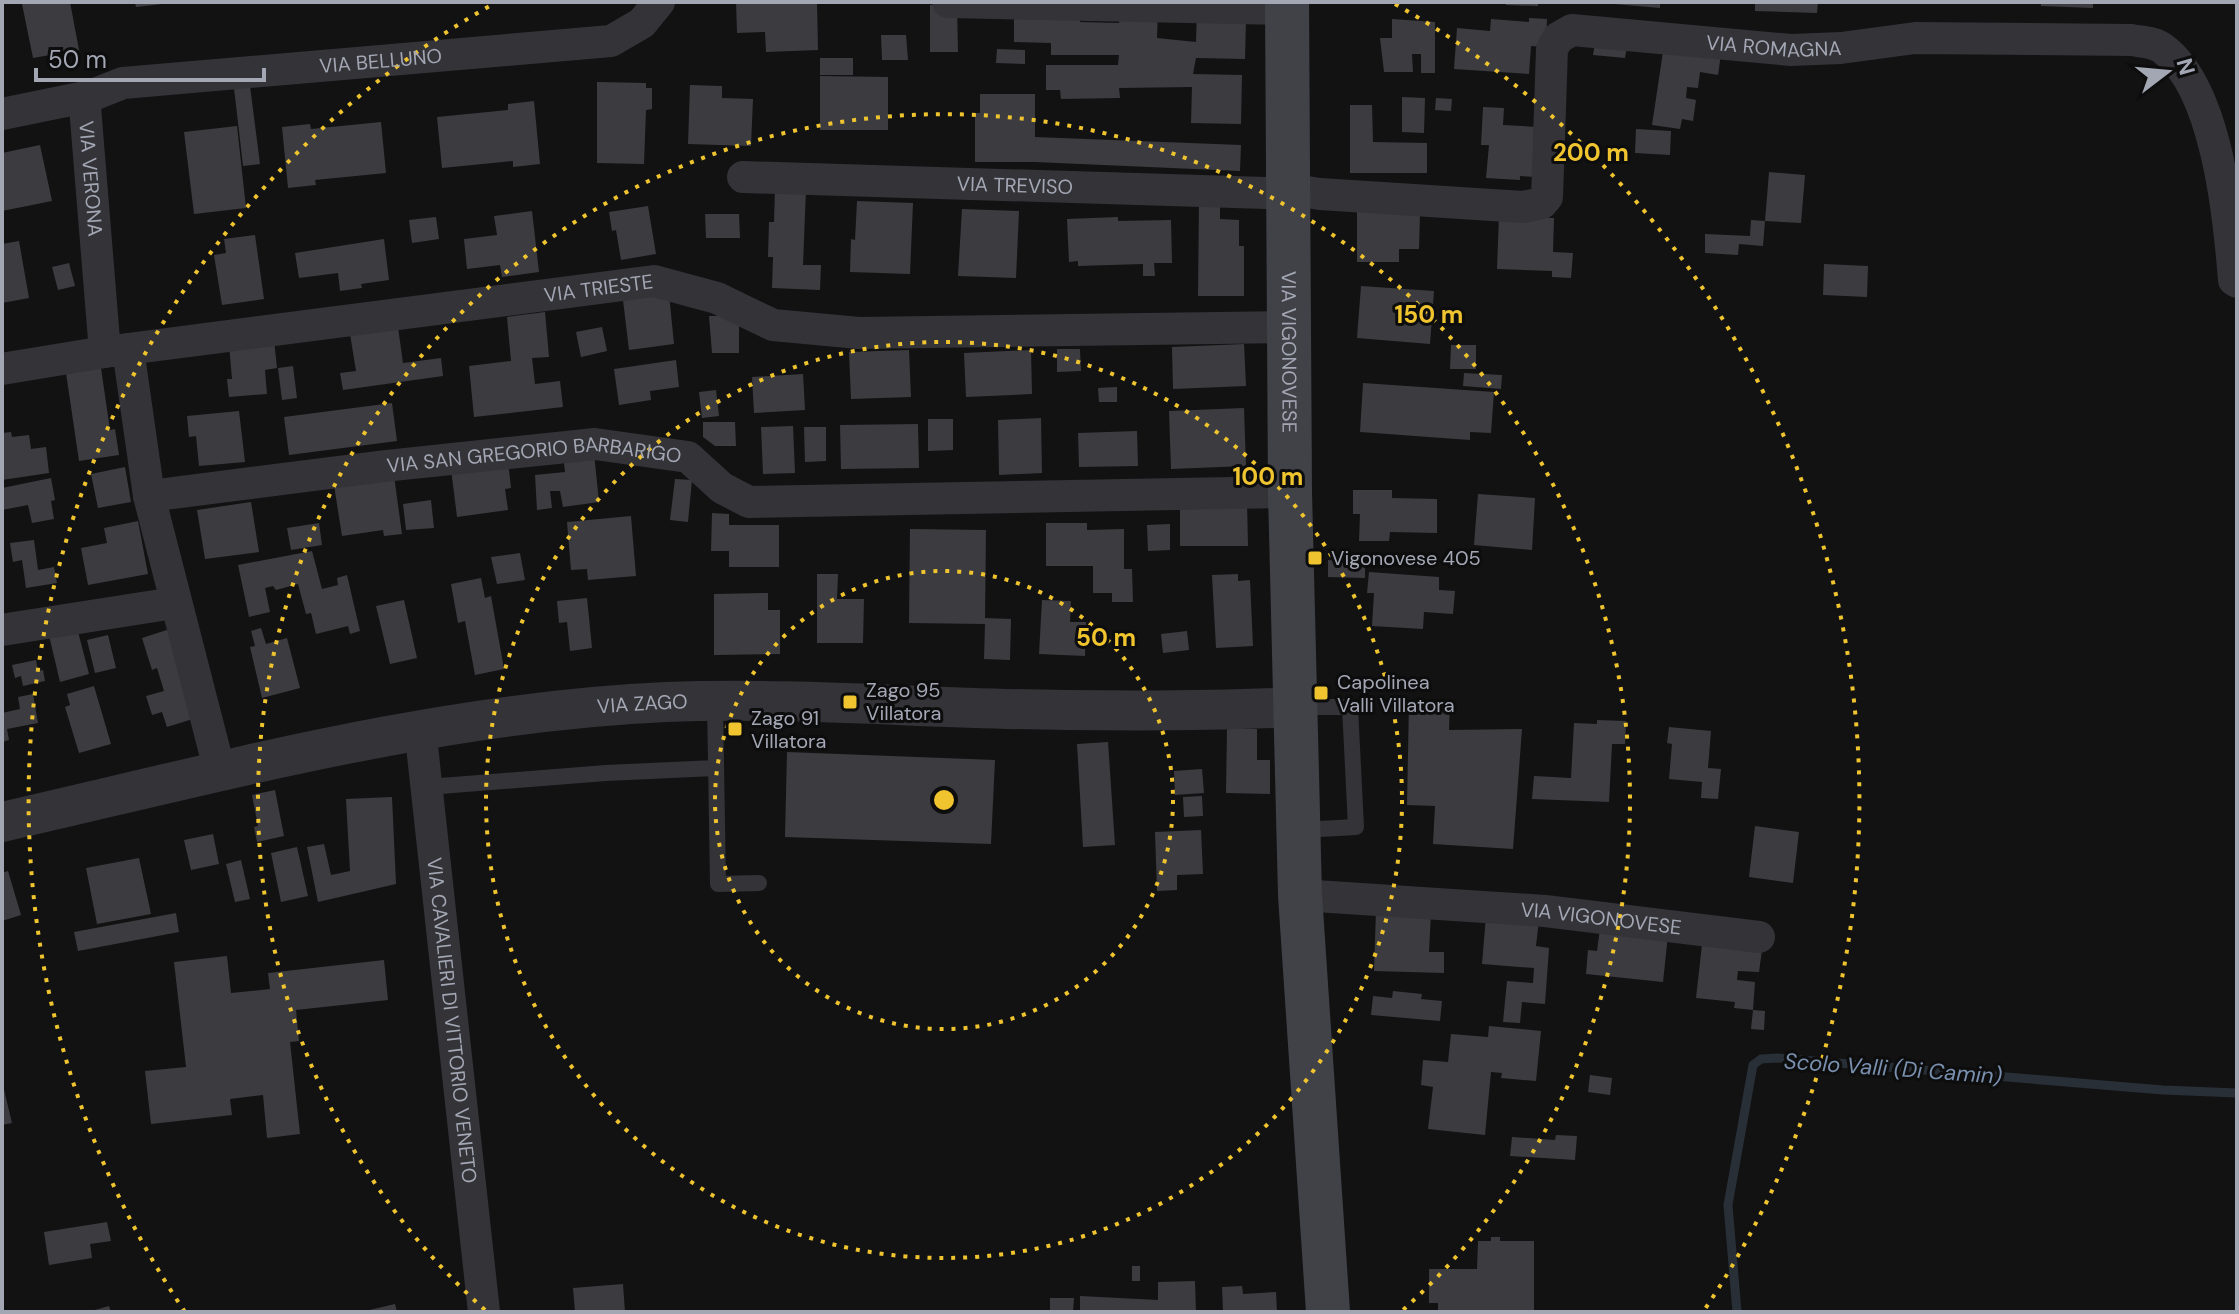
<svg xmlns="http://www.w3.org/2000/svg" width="2239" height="1314" viewBox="0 0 2239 1314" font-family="'DM Sans',sans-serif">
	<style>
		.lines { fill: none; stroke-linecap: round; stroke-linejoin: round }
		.stream { stroke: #282f37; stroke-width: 9 }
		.building { fill: #3c3c40 }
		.service { stroke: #333338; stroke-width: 16 }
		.minor { stroke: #333338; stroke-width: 32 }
		.tertiary { stroke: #333338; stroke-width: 40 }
		.secondary { stroke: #414248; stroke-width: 44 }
		.ring { fill: none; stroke: #efc42e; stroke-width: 4; stroke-dasharray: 4 8 }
		.poi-dot { fill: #efc42e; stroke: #0d0d0e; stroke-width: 3 }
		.labels { text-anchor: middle; stroke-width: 6; stroke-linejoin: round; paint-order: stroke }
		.street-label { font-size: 20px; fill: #a3a7b4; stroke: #0d0d0e }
		.poi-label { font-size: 20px; fill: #a3a7b4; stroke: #0d0d0e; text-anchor: start }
		.water-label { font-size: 22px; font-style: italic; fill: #7a90af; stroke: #0d0d0e }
		.centre { fill: #efc42e; stroke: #0d0d0e; stroke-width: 4 }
		.ring-label { font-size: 24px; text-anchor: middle; font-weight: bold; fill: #efc42e; stroke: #0d0d0e; stroke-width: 6; stroke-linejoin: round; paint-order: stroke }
	</style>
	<rect width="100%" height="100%" fill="#121213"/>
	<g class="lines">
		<!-- stream -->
		<path class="stream" d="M1737 1312 1728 1205 1753 1065 1761 1059 1777 1058 2163 1090 2237 1093"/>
	</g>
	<!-- building -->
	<path class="building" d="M35 2H70L79 50 33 58 22 4Z
		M135 2H161L162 4 136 7Z
		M736 2H817L818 50 766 52 765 32 737 33Z
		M1506 2H1538V6L1506 5Z
		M1614 2H1660V8L1614 4Z
		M1755 2H1818L1817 13 1755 11Z
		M2041 2H2093V8L2041 6Z
		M930 5H957L958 52H930Z
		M1121 8 1158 9 1157 38 1196 42 1197 9 1246 18 1245 59 1196 58 1193 74 1242 75 1241 124 1191 123 1192 87 1119 88 1120 98 1061 99 1060 90H1046V65H1118L1119 55H1051V43L1014 42V15H1081L1080 22 1119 23Z
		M1529 18 1547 19 1546 47 1531 46 1529 74 1454 69 1457 28 1490 31 1491 19 1529 22Z
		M1392 19 1435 22V73H1421V54H1412L1413 72H1384L1380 38H1392Z
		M881 35H906L908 60H882Z
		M1595 43 1627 46 1625 58 1593 55Z
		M1664 45 1721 54 1718 75 1700 72 1698 88 1687 87 1686 98 1696 100 1693 121 1682 119 1680 129 1652 125Z
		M997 49 1025 50V64L996 63Z
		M820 58H853V75H820Z
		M820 76 888 77V130H820Z
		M597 82 646 83V88H652V109L646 110 644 164 597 163Z
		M690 85 722 86V98L753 99 751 146 688 144Z
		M250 86 260 164 243 166 234 88Z
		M980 94H1035V137L1241 145 1240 171 1035 162H975V113H980Z
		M1402 97 1425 98 1424 133 1402 132Z
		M1436 98 1452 99 1451 111 1435 110Z
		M534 101 540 164 513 167V161L442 168 437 117 508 110V104Z
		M1350 105H1372L1373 142 1427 143V173H1350Z
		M1483 107 1504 108 1503 125 1537 127 1534 177 1520 176V180L1486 178 1489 145H1481Z
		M381 122 386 173 315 180 316 185 288 188 282 127 310 124 311 129Z
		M237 126 246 208 194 214 184 132Z
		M1636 129 1671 131 1670 155 1635 153Z
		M40 145 52 201 2 211V153Z
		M1769 172 1805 175 1801 223 1765 221Z
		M775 188 806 189 803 265H821L820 290 772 288 773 257H768L769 222H774Z
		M857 201 913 203 910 274 850 272 851 239 855 240Z
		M1199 202H1220V219L1239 220V246H1244V296H1198Z
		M648 206 656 254 621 260 616 230 612 231 609 212Z
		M962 209 1019 211 1016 278 958 276Z
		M532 211 539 272 502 277 500 265 467 269 464 239 497 235 494 216Z
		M1357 211 1420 214 1419 249H1399V262H1357Z
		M705 214H739L740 238H706Z
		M1499 216 1554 218 1553 252 1573 253 1571 278 1552 277V271L1497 269Z
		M436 217 439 239 412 243 409 220Z
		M1118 217V221L1171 220 1172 263H1154L1155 276H1143V264L1078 266V261L1069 262 1067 219Z
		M1751 220 1765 221 1763 246 1739 244 1738 255 1705 253V234L1750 236Z
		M255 235 264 299 222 305 214 255 226 253 224 239Z
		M384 239 389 280 361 284 362 288 340 291 338 273 299 278 295 253Z
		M19 241 29 298 2 303V244Z
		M69 263 75 286 58 290 52 267Z
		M1824 264 1868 266 1867 297 1823 295Z
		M1361 286 1434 291 1430 344 1357 338Z
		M669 294 674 344 629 350 623 300Z
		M545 312 549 357 532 358 535 384 560 381 563 407 474 417 469 366 511 361 507 317Z
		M709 316H739V353H712Z
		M398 327 403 363 441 358 443 376 343 390 340 373 356 371 350 334Z
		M602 327 607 351 581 357 576 332Z
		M274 340 277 368 265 370 267 394 229 397 227 379H232L229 345Z
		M1244 344 1246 386 1173 389 1172 347Z
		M1451 345H1476V369H1450Z
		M1057 349H1080L1081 371 1057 372Z
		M909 350 911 397 851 399 849 352Z
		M1031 350 1032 394 966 397 964 353Z
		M676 360 679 387 650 391 651 400 619 405 614 369Z
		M293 366 297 398 282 400 278 368Z
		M101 368 110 430 115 429 119 455 79 461 66 373Z
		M1464 373 1502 375 1501 389 1463 386Z
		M803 374 805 410 754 413 752 377Z
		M1363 383 1494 392 1491 433 1470 432V440L1360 432Z
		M1117 387V402H1099L1098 388Z
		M716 390 719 416 702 418 699 392Z
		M392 403 397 441 289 455 284 417Z
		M1244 408 1246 466 1171 469 1169 411Z
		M239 411 245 462 199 466 196 436 189 437 187 416Z
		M1041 418 1042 473 999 475 998 420Z
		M928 419H953V450L928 451Z
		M703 422H735L736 446H715L703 437Z
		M918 424 919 468 841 469 840 425Z
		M793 426 795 473 763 474 761 427Z
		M804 427H826V461L805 462Z
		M1137 431 1138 466 1079 467 1078 433Z
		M11 432 12 437 29 435 31 449 46 447 49 473 2 480V433Z
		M594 453 599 502 563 507 560 491H550L552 508 537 510 535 475 565 472 563 455Z
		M508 461 511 488 505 489 508 510 457 517 451 469Z
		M125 467 131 502 98 508 91 474Z
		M394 476 402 534 384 536 383 530 342 536 334 485Z
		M51 478 55 500 51 501 54 519 32 523 28 505 2 510V488Z
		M675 479 692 480 688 522 670 520Z
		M1353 490H1392V498L1437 499V533L1390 532 1389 541H1359L1360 514H1353Z
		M1478 494 1535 498 1532 550 1474 545Z
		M431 500 434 528 406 530 403 504Z
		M1180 500H1247L1248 546H1180Z
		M251 502 259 552 205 559 197 510Z
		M712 513 729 514V525H779V567H729V551H711Z
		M631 516 636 576 588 580 587 569 571 570 567 522Z
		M138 521 148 574 88 585 81 548 107 543 104 528Z
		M319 523 322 545 291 550 287 528Z
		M1046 523H1087V530L1124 529V569H1132L1133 602H1112V593H1093V566H1046Z
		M1170 524V550L1148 551 1147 525Z
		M910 529 986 530 985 618 1011 619 1010 660 984 659 985 624 909 623Z
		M34 540 38 570 54 567 57 583 26 588 22 560 13 562 10 543Z
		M312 551 322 589 338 585 337 578 347 575 360 631 350 634 348 626 316 634 311 613 306 614 298 584 276 590 273 586 265 588 270 612 249 617 238 565Z
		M520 553 525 580 497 584 491 557Z
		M1328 560 1365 562V578L1328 577Z
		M1369 572 1439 577V590L1455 591 1453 614 1424 612 1423 629 1372 626 1374 593H1367Z
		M817 574H838L837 599H864L863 643H817Z
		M1238 574V581L1250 580 1253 646 1216 648 1212 575Z
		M481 578 485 598 491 596 504 669 475 675 465 621 458 623 451 584Z
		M768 593V610H780V654L714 655V594Z
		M587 598 592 648 570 651 567 622 559 623 557 601Z
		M404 600 417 658 390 664 376 606Z
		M1042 600 1071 601 1070 622H1086L1085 656 1039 654Z
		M76 624 89 674 60 682 48 631Z
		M176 627 196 718 167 727 162 712 152 715 146 696 164 691 157 668 152 670 142 638Z
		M261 628 266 644 287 638 300 688 262 698 250 647 255 646 251 631Z
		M1187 631 1189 650 1163 653 1161 634Z
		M108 635 116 668 95 673 87 640Z
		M36 660 38 671 43 670 45 681 23 686 21 676 15 678 12 665Z
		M94 686 111 744 79 753 65 707 70 705 67 694Z
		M33 694 38 723 7 729 9 740 2 742V713L20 709 18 697Z
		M1450 700 1449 730 1522 729 1513 849 1433 844 1435 806 1407 805 1409 702Z
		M1597 720 1626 721 1625 744H1612L1609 802 1532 799 1534 776 1571 778 1574 723 1597 724Z
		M1669 727 1711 731 1708 768 1721 769 1718 799 1701 798 1702 782 1669 779 1672 744 1667 743Z
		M1227 729H1257V760H1270V794L1226 793Z
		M1108 742 1115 845 1083 847 1077 744Z
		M787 752 995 760 991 844 785 837Z
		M1202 769 1204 793 1175 795 1174 771Z
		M275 790 284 836 257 842 254 827 258 826 252 795Z
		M1202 796 1203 816 1184 817 1183 797Z
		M392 797 396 884 318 902 307 847 324 844 331 875 350 871 346 799Z
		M1755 826 1799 832 1793 883 1749 877Z
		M1201 830 1203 874 1177 875V890L1157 891 1155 832Z
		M213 834 219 864 191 870 184 840Z
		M297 847 308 896 281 902 271 853Z
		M139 858 151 914 97 924 86 868Z
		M241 860 250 899 235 902 226 864Z
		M8 871 21 915 2 921V873Z
		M1376 910 1431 913 1429 952H1444V973L1374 971Z
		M176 913 179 932 78 951 74 932Z
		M1486 916 1539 920 1536 946 1549 948 1545 1004 1522 1002 1520 1023 1503 1022 1507 981 1533 983 1534 968 1482 964Z
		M1600 929 1668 935 1663 982 1586 974 1588 950 1597 951Z
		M1702 945 1762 950 1759 972 1738 971 1737 980 1755 982 1753 1010 1765 1011 1764 1030 1751 1029 1753 1010 1734 1008 1735 1002 1696 998Z
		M227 956 231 993 270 989 268 973 384 960 388 1000 296 1010 299 1041 290 1042 300 1134 267 1138 263 1095 230 1099 232 1115 151 1124 145 1071 186 1067 174 962Z
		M1393 991 1422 994 1421 999 1442 1001 1440 1021 1371 1015 1373 996 1392 998Z
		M1489 1026 1541 1031 1536 1081 1501 1078 1502 1073 1491 1072 1485 1135 1428 1129 1433 1087 1421 1085 1423 1060 1448 1062 1451 1034 1488 1037Z
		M1590 1075 1612 1078 1610 1095 1588 1092Z
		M2 1081 12 1123 2 1125Z
		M1556 1135 1577 1136 1575 1160 1510 1156 1512 1137 1555 1140Z
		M107 1222 111 1241 90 1244 92 1258 49 1265 44 1232Z
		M1491 1237H1500V1241H1534V1312H1438V1303H1429V1269H1477L1478 1241H1491Z
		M1132 1266H1140V1281H1132Z
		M1195 1281 1196 1312H1080V1296L1158 1300V1282Z
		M623 1284 625 1312H575L573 1288Z
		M1242 1286 1243 1294 1276 1292 1277 1312H1223L1222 1287Z
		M1050 1298H1074L1073 1312H1050Z
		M395 1304 397 1312H365V1311Z
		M109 1306 111 1312H91V1311Z"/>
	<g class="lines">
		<!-- service -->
		<path class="service" d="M715 701 718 884 759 883
			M1297 707H1350L1356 827 1301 830
			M428 787 606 773 715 768"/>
		<!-- minor -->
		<g class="minor">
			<path d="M948 2 1287 9"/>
			<path id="s1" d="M90 96 123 83 611 41 642 23 659 2"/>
			<path id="s2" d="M2 114 90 96 85 106 86 119 105 352"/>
			<path id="s3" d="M743 177 1266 193 1288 189 1320 194 1523 207 1542 203 1547 197 1552 49 1558 38 1572 30 1791 50 1841 48 1915 38 2132 40C2141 42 2154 42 2162 48 2217 87 2229 217 2234 280L2237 282"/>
			<path d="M128 349 149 496 220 772"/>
			<path id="s4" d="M2 369 105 352 654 281 717 298 773 325 859 333 1287 327"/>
			<path id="s5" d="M149 496 385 466 595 444 688 457 722 488 749 502 1290 492"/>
			<path d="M2 630 174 603"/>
			<path id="s6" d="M420 728 484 1312"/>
			<path id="s7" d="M1300 895 1545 911 1759 937"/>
		</g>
		<!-- tertiary -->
		<path class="tertiary" id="s8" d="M2 822C221 772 440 712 666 702 799 697 932 709 1066 710 1142 711 1219 711 1295 707"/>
		<!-- secondary -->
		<path class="secondary" id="s9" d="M1287 2 1290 492 1300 895 1328 1312"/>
	</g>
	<!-- distance rings -->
	<g class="ring">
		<circle cx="944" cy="800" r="229"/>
		<circle cx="944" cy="800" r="458"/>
		<path d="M485 1310A686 686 0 1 1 1403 1310"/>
		<path d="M185 1312A915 915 0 0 1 493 4M1395 4A915 915 0 0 1 1703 1312"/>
	</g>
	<!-- markers -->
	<g class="poi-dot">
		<rect x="1307" y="550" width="16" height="16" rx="4"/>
		<rect x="1313" y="685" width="16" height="16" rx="4"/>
		<rect x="842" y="694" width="16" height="16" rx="4"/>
		<rect x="727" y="721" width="16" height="16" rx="4"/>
	</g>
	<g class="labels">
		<!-- street labels -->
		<g class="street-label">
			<text dy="7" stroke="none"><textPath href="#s3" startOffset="1188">VIA ROMAGNA</textPath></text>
			<text dy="7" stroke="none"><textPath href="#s1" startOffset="294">VIA BELLUNO</textPath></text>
			<text dy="7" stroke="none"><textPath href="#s2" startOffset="174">VIA VERONA</textPath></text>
			<text dy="7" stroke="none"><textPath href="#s3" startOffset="272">VIA TREVISO</textPath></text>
			<text dy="7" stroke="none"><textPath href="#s4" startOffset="602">VIA TRIESTE</textPath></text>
			<text dy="7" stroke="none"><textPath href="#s9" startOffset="350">VIA VIGONOVESE</textPath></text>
			<text dy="7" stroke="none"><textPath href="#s5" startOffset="388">VIA SAN GREGORIO BARBARIGO</textPath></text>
			<text dy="7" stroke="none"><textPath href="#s8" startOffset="652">VIA ZAGO</textPath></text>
			<text dy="7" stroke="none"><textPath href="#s7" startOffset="302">VIA VIGONOVESE</textPath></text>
			<text dy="7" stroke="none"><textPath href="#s6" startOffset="294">VIA CAVALIERI DI VITTORIO VENETO</textPath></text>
		</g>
		<!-- poi labels -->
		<g class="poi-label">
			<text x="1331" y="565">Vigonovese 405</text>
			<text x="1337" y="689">Capolinea<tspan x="1337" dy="23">Valli Villatora</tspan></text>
			<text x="866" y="697">Zago 95<tspan x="866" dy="23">Villatora</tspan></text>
			<text x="751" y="725">Zago 91<tspan x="751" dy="23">Villatora</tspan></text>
		</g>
		<!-- water labels -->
		<g class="water-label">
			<text transform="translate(1893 1068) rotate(4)" y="8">Scolo Valli (Di Camin)</text>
		</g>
	</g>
	<circle cx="944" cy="800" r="12" class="centre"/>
	<g class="ring-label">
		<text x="1591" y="161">200 m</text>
		<text x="1429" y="323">150 m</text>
		<text x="1268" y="485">100 m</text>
		<text x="1106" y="646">50 m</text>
	</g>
	<!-- border -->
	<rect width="2239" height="1314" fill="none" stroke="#a3a7b4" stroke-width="8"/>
	<!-- north arrow -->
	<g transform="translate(2167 72) rotate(74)" stroke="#0d0d0e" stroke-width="6" paint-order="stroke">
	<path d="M0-6L14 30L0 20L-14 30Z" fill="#a3a7b4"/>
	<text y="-12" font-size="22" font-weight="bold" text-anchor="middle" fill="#a3a7b4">N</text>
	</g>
	<!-- scale -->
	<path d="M36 68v12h228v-12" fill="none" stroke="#a3a7b4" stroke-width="4"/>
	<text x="48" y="68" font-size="24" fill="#a3a7b4" stroke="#0d0d0e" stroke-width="6" paint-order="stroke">50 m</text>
</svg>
